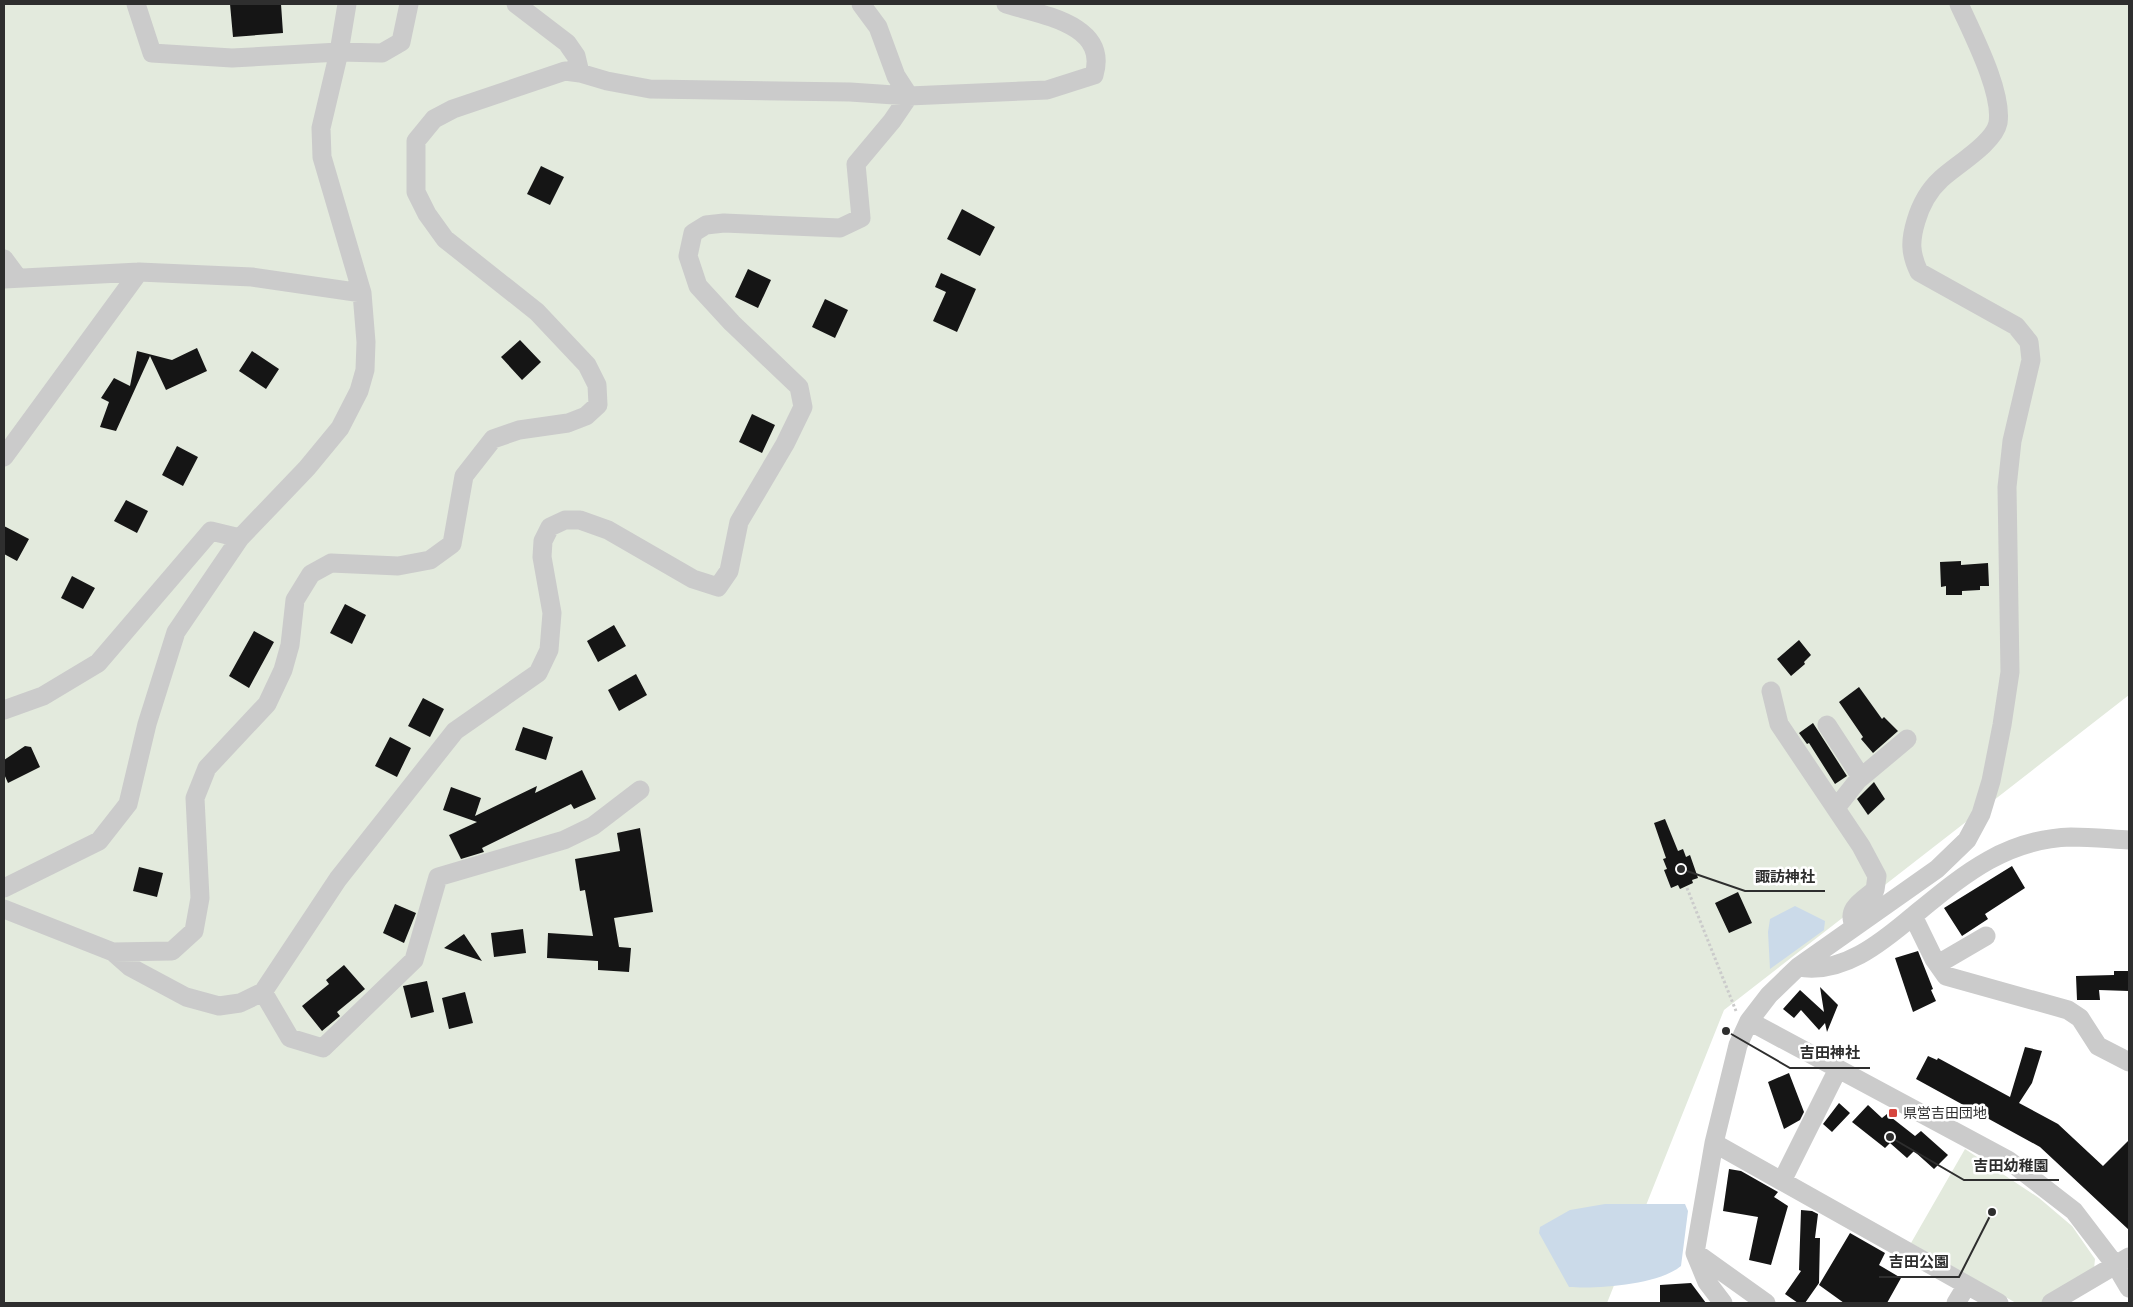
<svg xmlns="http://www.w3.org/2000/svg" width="2133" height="1307" viewBox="0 0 2133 1307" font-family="Poppins,'Noto Sans JP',sans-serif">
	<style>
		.green { fill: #e3eadd }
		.water { fill: #cbdae9 }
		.building { fill: #151515 }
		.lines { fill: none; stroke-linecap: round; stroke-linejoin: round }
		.path { stroke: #cbcbcb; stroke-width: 3; stroke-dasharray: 2.5 2.5; stroke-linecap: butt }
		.minor { stroke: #cbcbcb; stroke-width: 19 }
		.poi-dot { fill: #d64740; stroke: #fff; stroke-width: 2 }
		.labels { text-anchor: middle; stroke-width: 5; stroke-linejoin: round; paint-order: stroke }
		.poi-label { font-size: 14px; fill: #2e2e2e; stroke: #fff; text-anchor: start }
		.leader { fill: none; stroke: #2e2e2e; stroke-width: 2 }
		.callout-dot { fill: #2e2e2e; stroke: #fff; stroke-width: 2 }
		.callout-label { font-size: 15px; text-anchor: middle; font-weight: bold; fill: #2e2e2e; stroke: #fff; stroke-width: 5; stroke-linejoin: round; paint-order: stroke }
	</style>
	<rect width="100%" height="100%" fill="#fff"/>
	<!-- green -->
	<path class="green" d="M4 4H2129V695L1724 1010 1607 1303H4Z
		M1965 1149 2039 1198 2072 1226 2095 1259 2094 1269 2040 1303H2016L1911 1243Z"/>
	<!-- water -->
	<path class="water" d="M1795 906 1825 921 1824 930 1770 969 1768 932 1770 919Z
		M1605 1204H1685L1688 1211 1681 1266C1658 1285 1598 1289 1569 1287L1539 1233 1540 1227 1570 1210Z"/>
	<!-- building -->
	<path class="building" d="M230 4H281L283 33 233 37Z
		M541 166 564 177 550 205 527 194Z
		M962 209 995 227 980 256 947 239Z
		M748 269 771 280 758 308 735 297Z
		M941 273 976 289 957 332 933 321 946 292 935 287Z
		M825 299 848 310 835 338 812 327Z
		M520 340 541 362 522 380 501 357Z
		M197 348 207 371 166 390 150 356 116 431 100 427 109 402 101 398 114 378 130 386 137 351 172 360Z
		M252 351 279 369 266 389 239 371Z
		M752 414 775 425 762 453 739 442Z
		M177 446 198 457 183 486 162 475Z
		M126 500 148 511 137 533 114 521Z
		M4 526 29 539 17 561 4 554Z
		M1961 561V565L1988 563 1989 586H1980V590L1962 591V595H1946V586L1941 587 1940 562Z
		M72 576 95 588 83 609 61 598Z
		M345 604 366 615 352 644 330 633Z
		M614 625 626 646 598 662 587 641Z
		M254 631 274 642 249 688 229 676Z
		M1799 640 1811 655 1804 662 1805 664 1791 676 1777 659Z
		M636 674 647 695 619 711 608 690Z
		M1859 687 1882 719 1884 717 1898 731 1873 753 1861 739 1863 737 1839 702Z
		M423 698 444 709 430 737 408 726Z
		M1813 723 1847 776 1835 784 1809 743 1807 744 1799 733Z
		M523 727 553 737 546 760 515 750Z
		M390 737 411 748 397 777 375 766Z
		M25 746 31 747 40 767 8 783 4 774V760Z
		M582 770 596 799 574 809 571 804 482 848 484 852 461 859 449 835 477 822 443 810 451 787 481 798 475 816 537 786 535 793Z
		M1874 782 1885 799 1868 815 1857 799Z
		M1665 819 1678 851 1683 849 1686 857 1690 855 1698 878 1692 880 1693 883 1680 889 1678 885 1671 888 1664 870 1667 869 1663 859 1666 858 1654 823Z
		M640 828 653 912 614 918 619 947 631 948 629 972 598 970V961L547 958 548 933 593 936 585 890 580 891 575 859 620 851 617 833Z
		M2012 866 2025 888 1985 914 1988 919 1962 936 1944 908Z
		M139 867 163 873 157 897 133 891Z
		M1738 892 1752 923 1729 933 1715 903Z
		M395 904 416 913 404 943 383 933Z
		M523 929 526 953 494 957 491 933Z
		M464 934 482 961 444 948Z
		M1918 951 1933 989 1931 990 1936 1001 1913 1012 1895 958Z
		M344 965 365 989 337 1012 340 1016 322 1031 302 1006 329 984 326 980Z
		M2114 971H2129V991L2099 990 2100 1000H2077L2076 976 2114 975Z
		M427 981 434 1012 411 1018 403 986Z
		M1820 987 1838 1005 1827 1032 1825 1023 1819 1030 1801 1010 1794 1018 1783 1009 1800 990 1824 1012Z
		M465 992 473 1023 449 1029 442 998Z
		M2025 1047 2042 1051 2032 1083 2019 1103 2058 1124 2103 1166 2129 1140V1230L2040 1147 1916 1079 1928 1056 1937 1060 1938 1058 2010 1097Z
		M1789 1073 1804 1112 1800 1120 1784 1129 1768 1082Z
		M1839 1103 1850 1113 1832 1132 1823 1124Z
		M1868 1105 1882 1118 1887 1114 1915 1136 1921 1131 1948 1155 1934 1169 1914 1151 1907 1158 1890 1143 1885 1148 1852 1122Z
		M1729 1169 1741 1171 1778 1192 1774 1197 1788 1206 1771 1265 1749 1260 1758 1217 1723 1211Z
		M1801 1210 1812 1211 1818 1214 1815 1238H1820L1819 1283 1805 1303H1798L1785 1294 1801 1271 1799 1270Z
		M1850 1233 1885 1253 1879 1265 1901 1278 1887 1303H1844L1819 1285Z
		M1691 1283 1706 1303H1660V1285Z"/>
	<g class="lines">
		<!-- path -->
		<path class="path" d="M1687 888 1736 1011"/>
		<!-- minor -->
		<path class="minor" d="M136 4 152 53 232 58 339 52 382 53 401 42 409 4
			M516 4 567 43 576 56 580 73
			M861 4 878 27 896 76 909 96
			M4 259 18 278
			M4 279 139 272 252 277 362 293
			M4 457 139 272
			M1771 691 1779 724 1861 846 1877 876 1875 890C1862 901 1845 909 1855 927
			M4 710 43 696 98 663 211 531 240 538
			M1827 725 1861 777
			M1836 808 1858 780 1907 739
			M4 888 99 841 128 804 147 724 176 632 240 538 307 468 340 428 359 391 365 370 366 342 362 293 322 157 321 128 339 52 347 4
			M4 909 113 952 130 967 186 997 219 1006 240 1003 263 992 338 879 455 731 538 673 549 650 552 613 542 557 543 541 550 527 565 520H580L608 530 693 579 718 587 729 571 739 522 785 444 803 407 799 387 732 323 698 286 688 256 693 233 706 225 724 223 840 228 861 218 856 164 892 121 909 96
			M1913 916C1962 876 2004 839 2071 837 2091 837 2110 839 2129 840
			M113 952 172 951 194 931 200 898 195 798 207 768 267 704 283 670 290 645 295 600 311 574 331 563 398 566 430 560 452 544 464 476 493 439 519 430 568 423 586 416 598 405 597 385 587 365 537 312 445 239 427 214 416 192V141L434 119 453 109 565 71 580 73 607 81 650 89 850 92 909 96 1047 90 1094 75C1109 24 1041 15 1006 4
			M1938 964 1986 936
			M1798 967C1842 975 1881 943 1913 916L1934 959 1946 976 2068 1010 2080 1018 2098 1046 2129 1062
			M263 992 290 1038 323 1048 414 960 438 877 564 840 593 826 640 790
			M1749 1021 2008 1160 2074 1211 2116 1266 2129 1288
			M1714 1143 1999 1303
			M1782 1181 1838 1069
			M1696 1253 1766 1303
			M1723 1303 1707 1282 1695 1253 1714 1143 1738 1045 1749 1021 1769 995 1798 967 1937 869 1967 840 1981 814 1991 781 2002 725 2010 672 2007 487 2012 441 2031 360 2029 342 2016 326 1919 272C1910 253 1910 241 1916 221 1921 204 1928 191 1941 179 1956 165 1994 143 1998 123 2003 92 1972 33 1959 4
			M1956 1303 1967 1285
			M2051 1303 2129 1257"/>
	</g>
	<!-- markers -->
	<rect class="poi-dot" x="1888" y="1108" width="10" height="10" rx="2.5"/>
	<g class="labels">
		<!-- poi labels -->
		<g class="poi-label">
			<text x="1903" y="1118">県営吉田団地</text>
		</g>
	</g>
	<!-- callouts -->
	<path class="leader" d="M1681 869L1745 891H1825M1726 1031L1790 1068H1870M1890 1137L1964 1180H2059M1992 1212L1959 1277H1879"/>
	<g class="callout-dot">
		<circle cx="1681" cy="869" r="5"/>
		<circle cx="1726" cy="1031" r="5"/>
		<circle cx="1890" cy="1137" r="5"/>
		<circle cx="1992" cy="1212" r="5"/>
	</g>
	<g class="callout-label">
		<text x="1785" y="882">諏訪神社</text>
		<text x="1830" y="1058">吉田神社</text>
		<text x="2011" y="1171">吉田幼稚園</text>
		<text x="1919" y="1267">吉田公園</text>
	</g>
	<!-- border -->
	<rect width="2133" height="1307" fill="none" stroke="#2e2e2e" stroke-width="10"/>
</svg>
